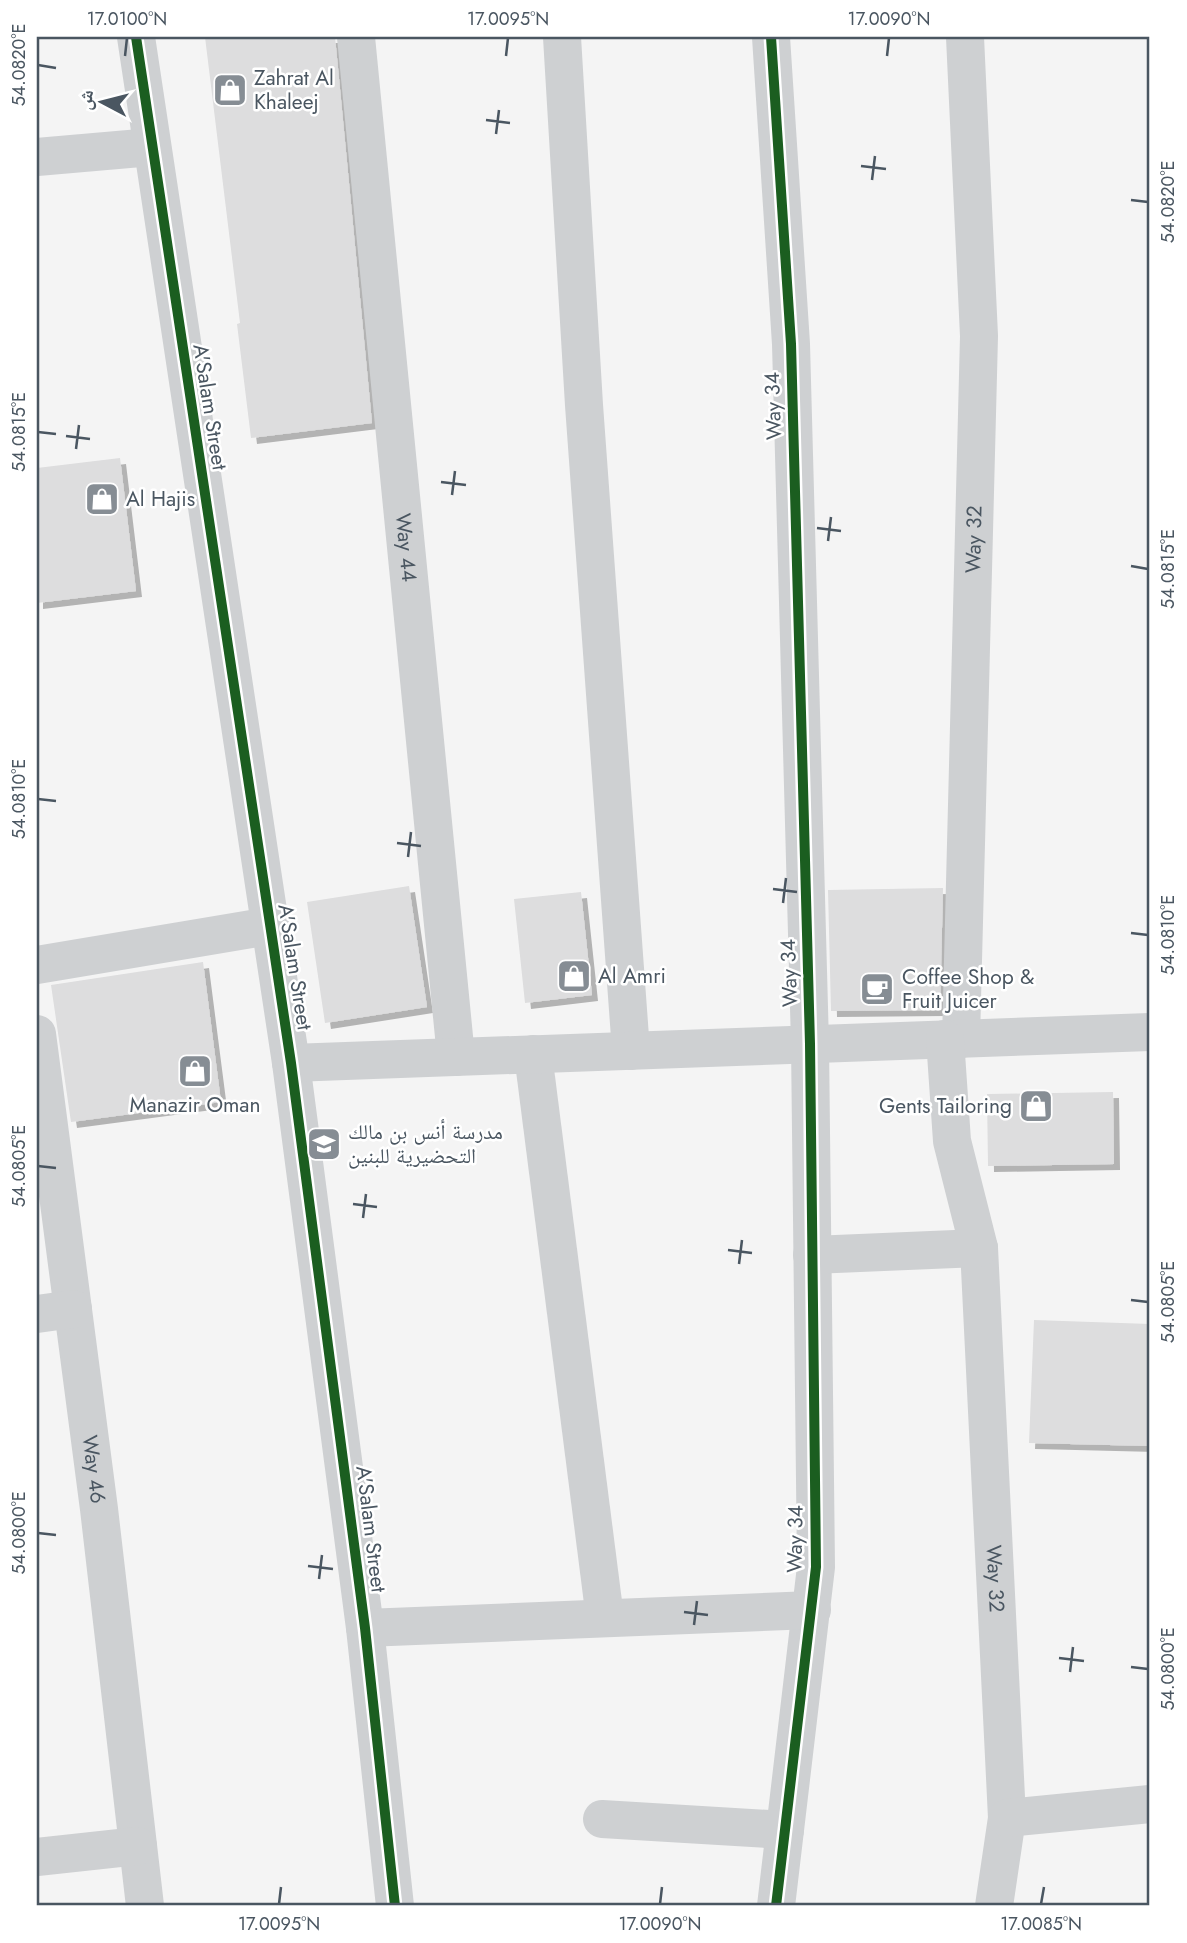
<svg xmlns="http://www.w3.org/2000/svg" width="1187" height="1943" viewBox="0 0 1187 1943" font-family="Jost,'Noto Naskh Arabic',sans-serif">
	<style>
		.building { fill: #ddddde; filter: url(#shadow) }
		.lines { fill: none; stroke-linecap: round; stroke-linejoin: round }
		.minor { stroke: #ced0d2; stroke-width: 38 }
		.cycleway-casing { stroke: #fff; stroke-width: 15 }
		.cycleway { stroke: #1b5e20; stroke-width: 10 }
		.ticks { fill: none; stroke: #4a5661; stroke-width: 2.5 }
		.labels { text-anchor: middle; stroke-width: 5; stroke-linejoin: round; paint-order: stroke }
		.poi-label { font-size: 21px; fill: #4a5661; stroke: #fff; text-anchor: start }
		.street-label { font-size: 21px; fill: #4a5661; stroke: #fff }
		.neatline { fill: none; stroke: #4a5661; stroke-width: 2.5 }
		.ticks-label { font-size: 18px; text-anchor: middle; fill: #4a5661 }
	</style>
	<defs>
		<filter id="shadow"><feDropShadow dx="6" dy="6" stdDeviation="0" flood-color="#0004"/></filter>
	</defs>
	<rect width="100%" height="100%" fill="#f4f4f4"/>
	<!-- building -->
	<path class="building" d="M205 37H335L372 423 251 438 237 324 240 323Z
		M120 458 136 591 37 603V468Z
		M409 886 427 1007 325 1023 307 902Z
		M943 888 940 1010 831 1011 828 890Z
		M581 892 592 995 525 1003 514 899Z
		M203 962 221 1102 71 1122 51 985Z
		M1113 1092 1114 1164 988 1166 987 1094Z
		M1034 1320 1150 1324V1446L1029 1443Z"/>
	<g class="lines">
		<!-- minor -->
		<g class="minor">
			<path d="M136 37 291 1063 365 1628 395 1906"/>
			<path id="s1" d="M356 37 456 1057"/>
			<path d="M562 37 584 405 631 1051"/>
			<path d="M771 37 791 344 810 1044 816 1567 776 1906"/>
			<path d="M37 157 152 147"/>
			<path d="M37 965 269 926"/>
			<path id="s2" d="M37 1034 99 1509 145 1906"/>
			<path id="s3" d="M961 1039 979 336 965 37"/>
			<path d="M533 1054 605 1618"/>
			<path d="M291 1063 1150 1032"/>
			<path id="s4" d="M979 1248 1007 1818 994 1906"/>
			<path d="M812 1255 979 1248 952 1141 945 1039"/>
			<path d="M37 1314 73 1309"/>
			<path d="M365 1628 812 1610"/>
			<path d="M1007 1818 1150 1804"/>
			<path d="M602 1819 785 1830"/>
			<path d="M37 1857 138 1846"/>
		</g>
		<!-- cycleway casing -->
		<g class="cycleway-casing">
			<path id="cycleway" d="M136 37 291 1063 365 1628 395 1906
				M771 37 791 344 810 1044 816 1567 776 1906"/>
		</g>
		<!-- cycleway -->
		<use href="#cycleway" class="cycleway"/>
	</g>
	<!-- ticks -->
	<path class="ticks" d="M125 56 127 38M506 56 508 38M887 56 889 38M38 65 56 68M486 120 510 123M496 134 499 110M861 166 886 169M872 180 875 156M1131 200 1148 202M38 432 56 434M66 436 90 439M76 449 79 425M441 482 466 485M452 495 455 471M817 528 841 531M828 541 831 517M1131 566 1148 569M38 799 56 801M397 843 421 846M408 857 411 832M773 889 797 892M783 903 786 878M1131 933 1148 935M38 1166 56 1168M353 1204 377 1207M363 1218 366 1194M728 1250 752 1253M739 1264 742 1240M1131 1300 1148 1302M38 1533 56 1535M308 1566 333 1569M319 1579 322 1555M684 1612 708 1615M694 1625 697 1601M1059 1658 1084 1661M1131 1667 1148 1669M1070 1672 1073 1647M279 1904 281 1887M660 1904 662 1887M1041 1904 1044 1887"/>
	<!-- icons -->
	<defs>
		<g id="shop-square" transform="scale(1.75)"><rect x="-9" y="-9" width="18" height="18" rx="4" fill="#868d94" stroke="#fff"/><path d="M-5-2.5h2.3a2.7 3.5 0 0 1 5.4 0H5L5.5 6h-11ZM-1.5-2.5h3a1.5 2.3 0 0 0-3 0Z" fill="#fff"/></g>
		<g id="cafe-square" transform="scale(1.75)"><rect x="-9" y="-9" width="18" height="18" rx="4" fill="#868d94" stroke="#fff"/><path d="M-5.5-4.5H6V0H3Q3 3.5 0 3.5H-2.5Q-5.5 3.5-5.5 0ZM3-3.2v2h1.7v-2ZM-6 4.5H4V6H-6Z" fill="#fff"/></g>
		<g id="university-square" transform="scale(1.75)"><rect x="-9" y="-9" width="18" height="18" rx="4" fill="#868d94" stroke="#fff"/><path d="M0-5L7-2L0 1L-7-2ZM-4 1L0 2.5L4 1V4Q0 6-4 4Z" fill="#fff"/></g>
	</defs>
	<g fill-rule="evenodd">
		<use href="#shop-square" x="230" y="90"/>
		<use href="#shop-square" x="102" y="499"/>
		<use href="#shop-square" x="574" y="976"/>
		<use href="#cafe-square" x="877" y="989"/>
		<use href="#shop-square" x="195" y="1071"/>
		<use href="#shop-square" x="1036" y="1106"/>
		<use href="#university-square" x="324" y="1144"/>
	</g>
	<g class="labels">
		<!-- poi labels -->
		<g class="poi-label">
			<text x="254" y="85">Zahrat Al<tspan x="254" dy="24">Khaleej</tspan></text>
			<text x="126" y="506">Al Hajis</text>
			<text x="598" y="983">Al Amri</text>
			<text x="902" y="984">Coffee Shop &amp;<tspan x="902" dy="24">Fruit Juicer</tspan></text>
			<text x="195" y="1112" text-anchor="middle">Manazir Oman</text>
			<text x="1012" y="1113" text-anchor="end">Gents Tailoring</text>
			<text x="348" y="1139">مدرسة أنس بن مالك<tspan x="348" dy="24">التحضيرية للبنين</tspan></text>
		</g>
		<!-- street labels -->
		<g class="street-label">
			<text transform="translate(773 406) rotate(-92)" y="7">Way 34</text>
			<text transform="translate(210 407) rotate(81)" y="7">A'Salam Street</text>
			<text dy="7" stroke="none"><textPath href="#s3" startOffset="500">Way 32</textPath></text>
			<text dy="7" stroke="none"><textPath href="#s1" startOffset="513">Way 44</textPath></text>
			<text transform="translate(295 967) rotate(81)" y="7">A'Salam Street</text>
			<text transform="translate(789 973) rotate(-92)" y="7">Way 34</text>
			<text dy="7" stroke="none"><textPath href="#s2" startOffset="439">Way 46</textPath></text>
			<text transform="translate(371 1529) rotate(83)" y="7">A'Salam Street</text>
			<text transform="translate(795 1539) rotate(-89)" y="7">Way 34</text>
			<text dy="7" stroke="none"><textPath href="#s4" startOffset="331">Way 32</textPath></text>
		</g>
	</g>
	<!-- border -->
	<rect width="1187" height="1943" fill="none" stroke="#ffffff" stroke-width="77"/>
	<!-- north arrow -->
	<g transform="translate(102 102) rotate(277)" stroke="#ffffff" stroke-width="5" paint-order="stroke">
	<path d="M0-5L12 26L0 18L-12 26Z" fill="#4a5661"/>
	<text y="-10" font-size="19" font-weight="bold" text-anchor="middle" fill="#4a5661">ش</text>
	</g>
	<rect x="38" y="38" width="1110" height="1866" class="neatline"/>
	<g class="ticks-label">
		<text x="127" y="25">17.0100°N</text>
		<text x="508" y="25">17.0095°N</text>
		<text x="889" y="25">17.0090°N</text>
		<text transform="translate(19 65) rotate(-90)" y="6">54.0820°E</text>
		<text transform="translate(1168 202) rotate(-90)" y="6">54.0820°E</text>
		<text transform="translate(19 432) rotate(-90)" y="6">54.0815°E</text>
		<text transform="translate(1168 569) rotate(-90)" y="6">54.0815°E</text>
		<text transform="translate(19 799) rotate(-90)" y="6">54.0810°E</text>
		<text transform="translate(1168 935) rotate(-90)" y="6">54.0810°E</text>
		<text transform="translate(19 1166) rotate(-90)" y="6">54.0805°E</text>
		<text transform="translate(1168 1302) rotate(-90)" y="6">54.0805°E</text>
		<text transform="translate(19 1533) rotate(-90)" y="6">54.0800°E</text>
		<text transform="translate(1168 1669) rotate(-90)" y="6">54.0800°E</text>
		<text x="279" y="1930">17.0095°N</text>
		<text x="660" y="1930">17.0090°N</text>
		<text x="1041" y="1930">17.0085°N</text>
	</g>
</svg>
